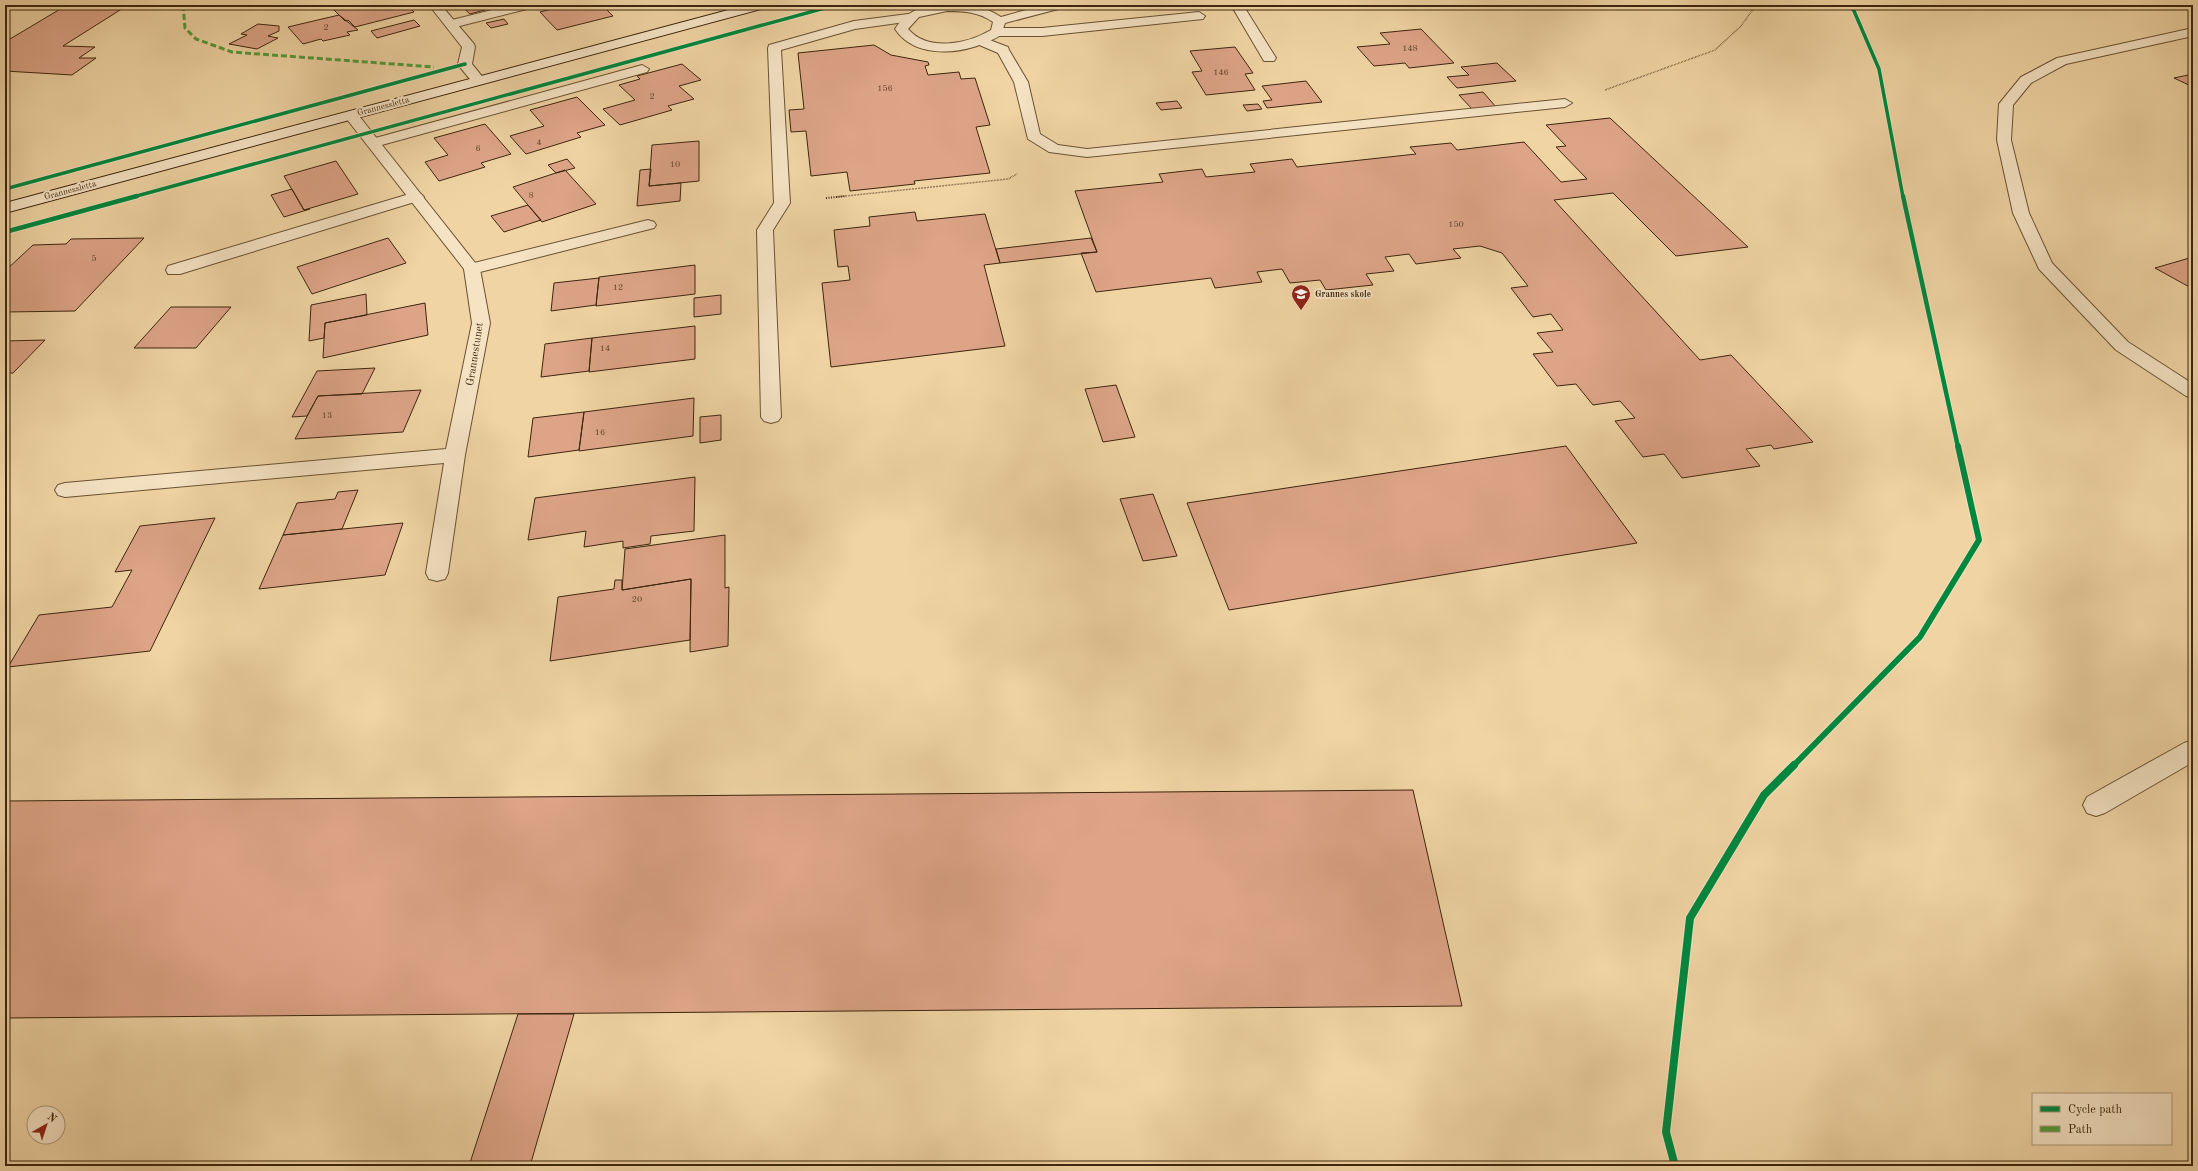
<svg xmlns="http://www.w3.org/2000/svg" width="2198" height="1171" viewBox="0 0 2198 1171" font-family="'Old Standard TT',serif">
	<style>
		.building { fill: #dda487; stroke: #3d260d }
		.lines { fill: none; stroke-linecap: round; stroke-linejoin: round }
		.lane-casing { stroke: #6a5233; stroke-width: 2 }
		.street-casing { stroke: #6a5233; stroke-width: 2 }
		.secondary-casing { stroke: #3d260d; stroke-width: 2 }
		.path-far1 { stroke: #3d260d; stroke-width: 1.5; stroke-dasharray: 0.5 1; stroke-linecap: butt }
		.path { stroke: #3d260d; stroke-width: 2; stroke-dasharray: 1 1.5; stroke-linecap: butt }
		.lane { fill: #f5e3c4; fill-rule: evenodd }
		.street { fill: #f5e3c4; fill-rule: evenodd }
		.secondary { fill: #f5e3c4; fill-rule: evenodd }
		.quiet { stroke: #539c3b; stroke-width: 3; stroke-dasharray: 6 3; stroke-linecap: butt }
		.cycleway-far3-casing { stroke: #f5e3c4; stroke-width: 5 }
		.cycleway-far2-casing { stroke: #f5e3c4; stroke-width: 6 }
		.cycleway-far1-casing { stroke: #f5e3c4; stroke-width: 8 }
		.cycleway-casing { stroke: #f5e3c4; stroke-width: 10 }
		.cycleway-far3 { stroke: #00873e; stroke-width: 3.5 }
		.cycleway-far2 { stroke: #00873e; stroke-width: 4.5 }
		.cycleway-far1 { stroke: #00873e; stroke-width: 6 }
		.cycleway { stroke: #00873e; stroke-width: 8 }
		.labels { text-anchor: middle; stroke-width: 4; stroke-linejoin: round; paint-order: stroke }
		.number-label { font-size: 9px; fill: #65462c }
		.far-street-label { font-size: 9px; fill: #3d260d; stroke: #f5e3c4 }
		.far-poi-label { font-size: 9px; font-weight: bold; fill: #3d260d; stroke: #f5e3c4; text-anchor: start }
		.street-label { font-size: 11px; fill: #3d260d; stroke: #f5e3c4 }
	</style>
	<rect width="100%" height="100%" fill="#f0d4a4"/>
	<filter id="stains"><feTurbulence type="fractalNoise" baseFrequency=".005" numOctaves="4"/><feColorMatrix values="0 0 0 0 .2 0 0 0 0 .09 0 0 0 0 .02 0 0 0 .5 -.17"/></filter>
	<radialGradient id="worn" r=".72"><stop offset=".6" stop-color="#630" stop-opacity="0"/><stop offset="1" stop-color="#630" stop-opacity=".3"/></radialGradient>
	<!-- building -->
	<path class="building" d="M25 5H128L63 46 95 47 79 58H96L72 75 5 71V42L62 8 22 7Z
		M329 5H407L414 12 355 27 348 20 345 21Z
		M460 5H503L470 14Z
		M568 5H592L597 9 604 7 613 16 557 30 540 12Z
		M339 15 358 30 347 32 350 35 323 41 321 39 303 44 288 27Z
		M504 19 508 24 491 28 486 23Z
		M414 20 420 26 377 38 371 31Z
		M258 24 279 26V31L268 36 278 38 257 49 229 44 247 35 241 34Z
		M1421 29 1454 63 1409 68 1405 63 1374 66 1357 47 1390 44 1380 33Z
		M874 45 891 55 928 62 929 65 925 66 928 75 959 72 961 79 975 78 990 125 976 127 990 173 914 181 915 184 850 191 847 172 811 176 806 131 791 132 789 110 804 109 798 53Z
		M1235 47 1253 73 1245 74 1255 90 1206 95 1192 72 1202 71 1190 51Z
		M1497 63 1516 81 1457 88 1447 77 1469 75 1461 67Z
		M682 64 701 80 679 86 694 99 668 106 672 110 620 125 603 109 635 100 619 85 640 79 637 76Z
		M2193 74V87L2174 78Z
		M1306 81 1322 102 1267 108 1263 101 1272 100 1262 86Z
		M1483 92 1496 107 1472 109 1459 95Z
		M577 97 605 125 577 133 581 137 526 154 510 136 544 126 530 110Z
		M1177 101 1182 108 1161 110 1156 103Z
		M1258 104 1262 109 1247 111 1243 105Z
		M1610 118 1748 247 1676 256 1613 193 1554 200 1700 360 1731 355 1813 442 1774 449 1771 445 1746 449 1760 466 1682 478 1664 454 1643 457 1615 421 1635 418 1620 401 1593 405 1576 384 1557 386 1533 354 1553 352 1537 333 1563 330 1551 314 1533 317 1511 288 1528 286 1502 253 1480 246 1453 249 1461 258 1416 264 1409 254 1385 257 1394 271 1366 274 1373 285 1326 290 1320 280 1290 283 1282 269 1257 272 1262 282 1215 288 1211 278 1096 292 1081 253 1097 252 1075 191 1163 182 1159 174 1202 169 1206 177 1255 172 1250 164 1292 159 1297 167 1416 154 1410 147 1451 143 1457 150 1524 142 1561 182 1587 179 1556 147 1566 146 1546 125Z
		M485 124 511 154 481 163 485 167 439 181 425 162 448 155 434 138Z
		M699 141V181L649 186 652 145Z
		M567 159 575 168 556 173 548 165Z
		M336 161 358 194 304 210 284 176Z
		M651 169 649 186 681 183 680 201 637 206 640 170Z
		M565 170 596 204 542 222 513 187Z
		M292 189 304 210 310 209 284 217 271 195Z
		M528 205 541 220 504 232 491 216Z
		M915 212 917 221 985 214 1000 263 984 265 1005 346 831 367 822 283 850 280 848 266 838 267 834 230 870 226 869 217Z
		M144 238 75 311 5 312V271L33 245 66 244 71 239Z
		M388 238 406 263 312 294 297 267Z
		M1091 238 1097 252 1000 263 996 249Z
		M2193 257V289L2155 268Z
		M695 265V294L596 306 599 277Z
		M599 278 596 305 551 311 554 283Z
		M366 294 367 315 325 323 324 338 309 341 311 305Z
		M721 295V314L694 317V298Z
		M425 303 428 335 323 358 325 323Z
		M171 307H231L196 348H134Z
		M695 326V359L589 372 592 338Z
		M592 338 589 371 541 377 545 344Z
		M45 340 13 373H5V341Z
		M375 368 362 394 318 396 307 416 292 417 317 371Z
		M1116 385 1135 437 1103 442 1085 389Z
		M421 390 403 432 295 439 318 396Z
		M694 398 693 436 579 451 584 412Z
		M584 412 579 450 528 457 533 418Z
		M721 415V440L700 443V417Z
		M1566 446 1637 543 1229 610 1187 503Z
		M695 477 694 531 651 536 650 544 623 548V541L584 547 586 531 528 540 535 498Z
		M358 490 342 529 283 535 297 503 335 499 338 492Z
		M1153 494 1177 556 1143 561 1120 499Z
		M215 518 150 651 8 667 39 615 112 607 132 570 115 572 140 526Z
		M403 523 385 575 259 589 283 535Z
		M725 535V588L729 587 728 646 690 652 691 579 622 590 625 549Z
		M691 579 690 640 550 661 558 597 614 589 615 580H622V590Z
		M1413 790 1462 1006 5 1018V801Z
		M518 1014H574L530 1166H469Z"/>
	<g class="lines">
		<!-- lane casing -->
		<g class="lane-casing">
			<path id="lane" d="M512 5H533L531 8 452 28 446 24 448 21Z
				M1231 5H1243L1276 58 1274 61H1264Z
				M1199 12 1205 16 1203 19 1042 36H997L991 32 997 28H1042Z
				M908 14 914 18 912 21 855 29 781 50 790 203 773 230 781 417 778 421 771 423 764 421 761 417 757 230 774 203 768 48 769 45 854 21Z
				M2193 28V36L2066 64 2031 83 2013 105 2011 140 2029 213 2052 263 2128 342 2193 384V398L2186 396 2116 350 2039 269 2013 213 1997 140 1999 104 2021 77 2057 58Z
				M982 37 1008 47 1009 50 1028 82 1040 134 1058 145 1087 149 1565 99 1572 103 1565 107 1087 157 1049 152 1028 139 1014 82 998 53 977 44 976 41 977 38Z
				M642 65 649 69 647 72 378 146H368L366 143 368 140Z
				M416 192 421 194 424 197 421 200 180 274H168L166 270 168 266Z
				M648 220 654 222 656 225 654 228 472 274 466 273 464 269 466 265Z"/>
		</g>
		<!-- street casing -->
		<g class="street-casing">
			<path id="street" d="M429 5H441L474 44 475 47 472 64 485 80 483 83H473L460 67 458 64 462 47Z
				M935 5C958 5 981 3 1001 17L1044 5H1064L1062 8 1005 23 1001 35C972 53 918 63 895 29 905 13 917 8 935 5ZM947 11C964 11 979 12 993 22L991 30C967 44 928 52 908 29L919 17Z
				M351 111 356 112 480 269 490 323 465 455 448 573 445 579 437 581 429 579 426 573 444 463 65 497 58 495 55 490 58 485 65 483 446 449 472 323 464 269 346 118 344 115Z
				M2193 740V762L2105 813 2096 816 2087 813 2083 805 2087 797 2184 743Z"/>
		</g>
		<!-- secondary casing -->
		<g class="secondary-casing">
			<path id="secondary" d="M747 5H767L765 8 5 213V203Z"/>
		</g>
		<!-- path-far1 -->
		<path class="path-far1" d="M1605 90 1715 50 1741 26 1754 8V5
			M836 197 1008 179 1017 174"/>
		<!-- path -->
		<path class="path" d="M826 198 846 196"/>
		<!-- lane -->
		<use href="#lane" class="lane"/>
		<!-- street -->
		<use href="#street" class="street"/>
		<!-- secondary -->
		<use href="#secondary" class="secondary"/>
		<!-- quiet -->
		<path class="quiet" d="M183 5 185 28 196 39 232 52 434 67"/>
		<!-- cycleway-far3 casing -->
		<g class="cycleway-far3-casing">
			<path id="cycleway-far3" d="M1849 5 1854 11 1879 69 1903 197
				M5 189 465 64
				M133 197 836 5"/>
		</g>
		<!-- cycleway-far2 casing -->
		<g class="cycleway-far2-casing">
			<path id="cycleway-far2" d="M1903 196 1958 447
				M5 232 137 196"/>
		</g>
		<!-- cycleway-far1 casing -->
		<g class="cycleway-far1-casing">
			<path id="cycleway-far1" d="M1793 766 1920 637 1979 540 1958 446"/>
		</g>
		<!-- cycleway casing -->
		<g class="cycleway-casing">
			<path id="cycleway" d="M1675 1166 1666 1132 1690 918 1764 795 1794 765"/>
		</g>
		<!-- cycleway-far3 -->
		<use href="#cycleway-far3" class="cycleway-far3"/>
		<!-- cycleway-far2 -->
		<use href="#cycleway-far2" class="cycleway-far2"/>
		<!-- cycleway-far1 -->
		<use href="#cycleway-far1" class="cycleway-far1"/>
		<!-- cycleway -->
		<use href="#cycleway" class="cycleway"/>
	</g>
	<!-- icons -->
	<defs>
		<g id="school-pin" transform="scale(1)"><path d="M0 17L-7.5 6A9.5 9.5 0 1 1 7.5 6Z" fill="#8f2418" stroke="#f5e3c4"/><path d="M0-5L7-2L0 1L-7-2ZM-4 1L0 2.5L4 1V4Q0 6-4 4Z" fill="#fff"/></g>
	</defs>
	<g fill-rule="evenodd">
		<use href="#school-pin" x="1301" y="294"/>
	</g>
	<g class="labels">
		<!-- number labels -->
		<g class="number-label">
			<text x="326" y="30">2</text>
			<text x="1410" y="51">148</text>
			<text x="1221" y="75">146</text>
			<text x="885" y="91">156</text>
			<text x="652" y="99">2</text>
			<text x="539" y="145">4</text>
			<text x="478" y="151">6</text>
			<text x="675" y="167">10</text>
			<text x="531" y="198">8</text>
			<text x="1456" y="227">150</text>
			<text x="94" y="261">5</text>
			<text x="618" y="290">12</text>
			<text x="605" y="351">14</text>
			<text x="327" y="418">13</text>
			<text x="600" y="435">16</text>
			<text x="637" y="602">20</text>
		</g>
		<!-- far-street labels -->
		<g class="far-street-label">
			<text transform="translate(383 106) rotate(-15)" y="3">Grannessletta</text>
			<text transform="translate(70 190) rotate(-15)" y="3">Grannessletta</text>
		</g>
		<!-- far-poi labels -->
		<g class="far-poi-label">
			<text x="1315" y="297">Grannes skole</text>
		</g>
		<!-- street labels -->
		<g class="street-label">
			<text transform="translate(474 354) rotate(-81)" y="4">Grannestunet</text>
		</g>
	</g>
	<!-- margin -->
	<rect width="2198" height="1171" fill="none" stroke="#f0d4a4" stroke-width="20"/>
	<rect x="6" y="6" width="2186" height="1159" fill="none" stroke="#3d260d" stroke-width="2"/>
	<rect x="10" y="10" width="2178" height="1151" fill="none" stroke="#3d260d"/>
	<!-- legend -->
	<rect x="2032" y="1093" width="140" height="52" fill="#f5e3c4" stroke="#ab977b"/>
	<rect x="2040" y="1106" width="20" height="6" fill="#00873e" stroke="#ab977b"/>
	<text x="2068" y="1113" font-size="12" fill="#3d260d">Cycle path</text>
	<rect x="2040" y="1126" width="20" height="6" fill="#539c3b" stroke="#ab977b"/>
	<text x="2068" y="1133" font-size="12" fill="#3d260d">Path</text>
	<!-- north arrow -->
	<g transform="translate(46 1125) rotate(39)"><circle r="19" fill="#f5e3c4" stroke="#ab977b"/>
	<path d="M0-3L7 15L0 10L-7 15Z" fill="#8f2418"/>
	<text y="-6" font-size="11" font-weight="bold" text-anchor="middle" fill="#3d260d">N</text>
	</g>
	<rect width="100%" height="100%" filter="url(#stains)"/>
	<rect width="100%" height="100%" fill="url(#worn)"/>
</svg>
